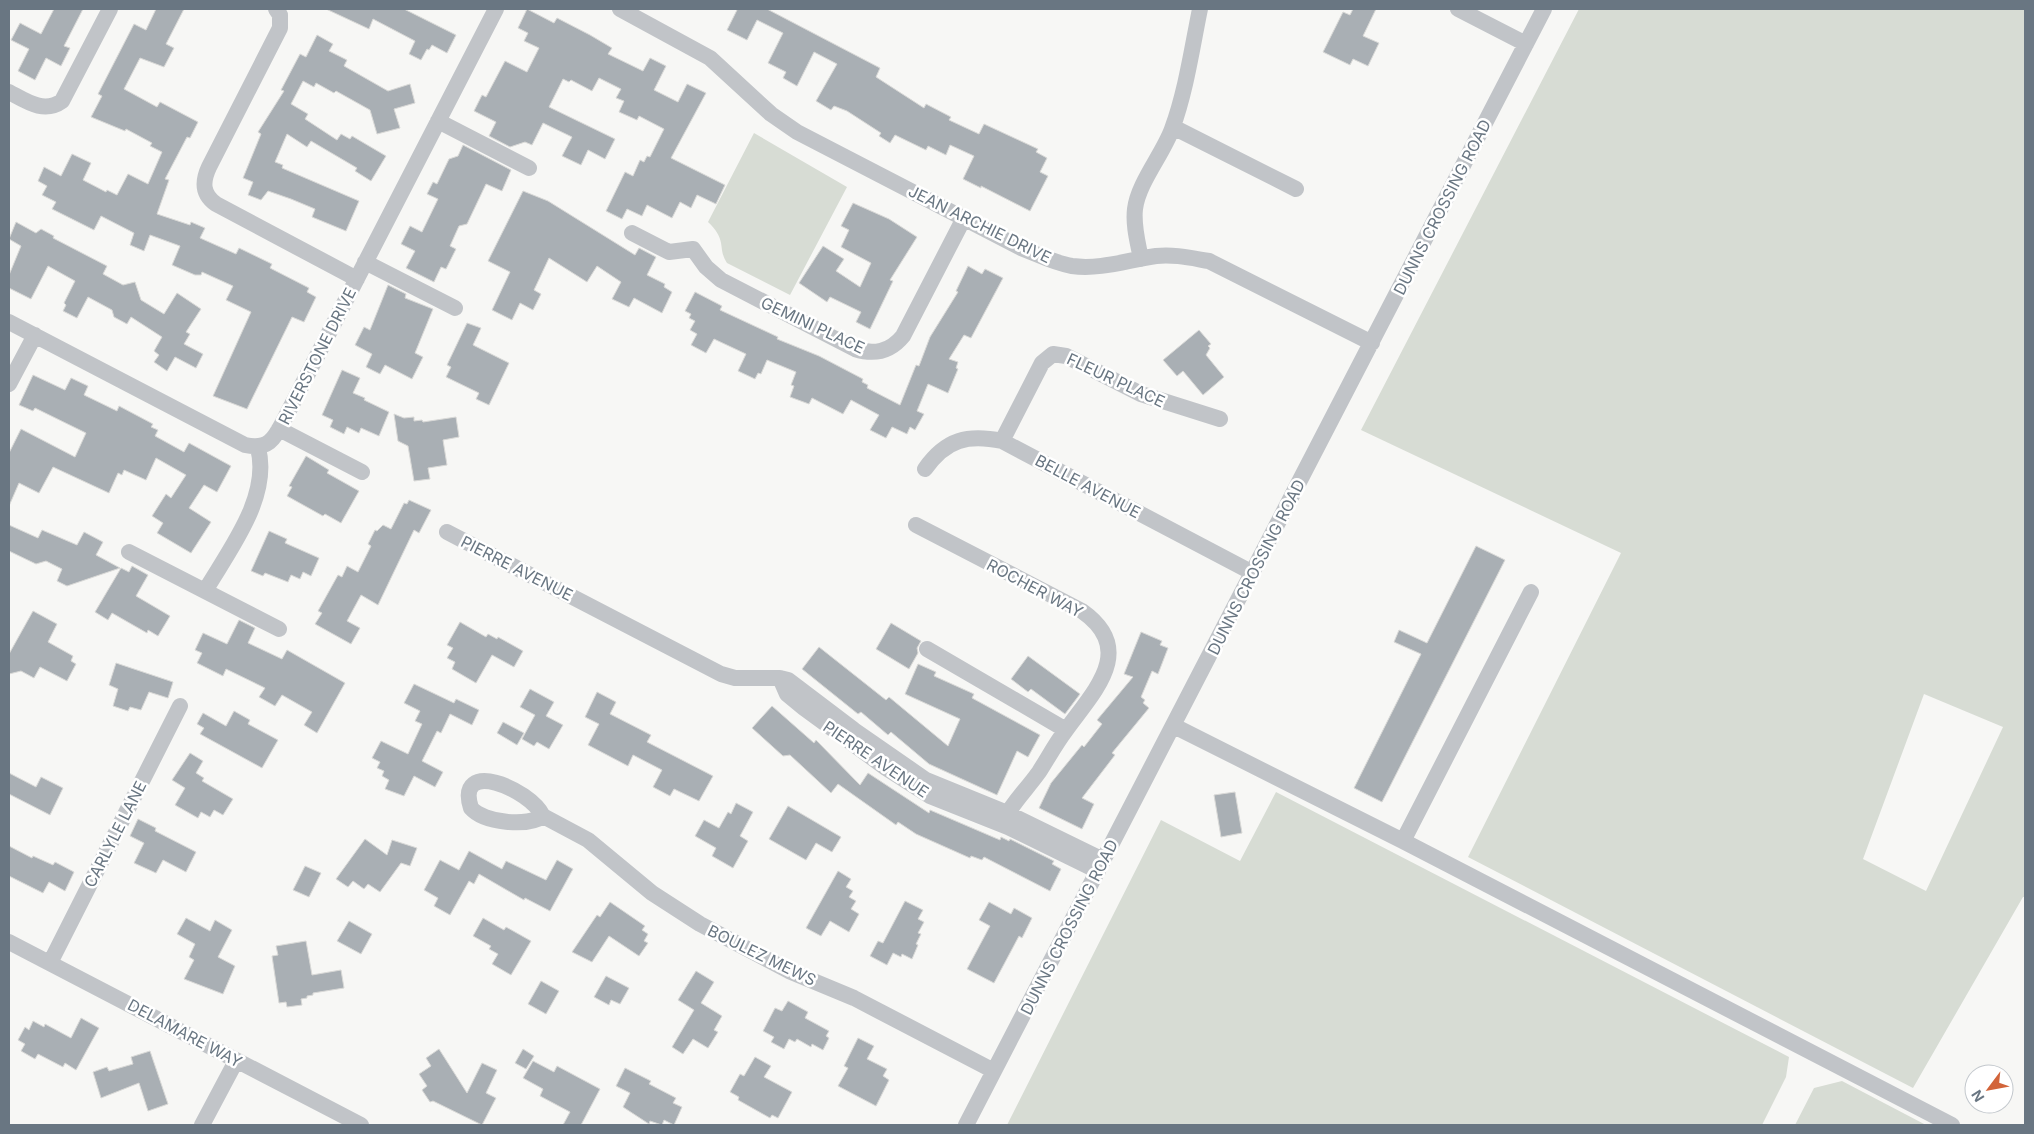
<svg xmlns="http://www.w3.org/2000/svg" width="2034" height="1134" viewBox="0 0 2034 1134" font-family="Inter,sans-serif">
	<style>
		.green { fill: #d7dcd4; fill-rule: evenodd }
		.building { fill: #a9afb4; stroke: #d9d9d7 }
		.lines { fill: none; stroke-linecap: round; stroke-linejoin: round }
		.minor { stroke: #c1c4c8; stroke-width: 16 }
		.labels { text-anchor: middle; stroke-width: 5; stroke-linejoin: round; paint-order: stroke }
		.street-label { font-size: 16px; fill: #697682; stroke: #fff }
	</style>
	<rect width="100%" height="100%" fill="#f7f7f5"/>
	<!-- green -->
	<path class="green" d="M1579 9H2025V897H2023L1913 1088 1468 857 1621 553 1361 430ZM1924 694 2003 727 1926 891 1863 859Z
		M754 133 847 187 790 295 727 263C717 248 728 241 708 222Z
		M1276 792 1789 1057 1786 1077 1762 1125H1007L1161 820 1240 861Z
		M1842 1081 1926 1125H1795L1814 1088Z"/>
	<!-- building -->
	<path class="building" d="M54 9H83L64 46 70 48 61 66 46 58 35 80 18 71 29 49 11 40 20 23 41 34Z
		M156 9H184L166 44 174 48 164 67 140 58 124 89 157 107 160 102 198 122 190 138 187 137 165 179 169 180 157 214 190 225 191 222 205 228 200 238 236 254 239 248 272 264 270 268 309 288 307 292 316 297 304 322 292 317 247 409 213 396 251 312 226 300 233 286 202 272 201 275H195L172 265 180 246 150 235 144 251 130 245 134 233 101 216 94 230 52 209 56 202 42 195 47 186 38 181 44 167 61 176 72 154 91 163 83 180 106 192 107 190 117 195 128 174 148 184 162 152 150 146 152 143 126 129 125 131 91 117 102 96 98 94 134 24 146 30Z
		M326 9H404L456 35 447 53 432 45 429 50 427 49 421 60 409 54 415 41 373 19 369 29Z
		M527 9 554 23 557 18 590 35 612 48 608 54 643 71 650 58 666 66 654 90 678 102 687 84 706 93 671 158 725 185 716 204 697 195 691 208 680 202 672 218 647 205 642 216 627 209 622 219 606 211 625 172 633 176 640 160 644 162 647 156 650 157 664 129 639 116 637 120 619 112 624 101 616 98 621 89 599 78 592 91 571 80 569 82 563 79 549 107 615 139 605 159 588 150 581 165 562 156 572 137 543 123 532 145 525 142 510 147 489 136 496 122 474 111 482 95 486 97 505 61 527 72 539 48 524 41 528 33 518 28Z
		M734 9H767L880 68 876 77 924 108 926 104 951 117 949 120 979 134 984 124 1038 149 1036 152 1047 158 1040 172 1048 176 1030 211 981 186V188L963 179 974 156 950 145 946 155 928 146 926 150 895 135 890 143 879 136 881 133 847 111 834 106 831 110 816 101 837 64 814 52 797 86 783 78 786 72 768 63 783 33 757 20 747 40 727 30 737 10Z
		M1353 9H1376L1363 36 1379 43 1368 66 1353 59 1350 65 1323 52 1343 12 1350 15Z
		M317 35 333 44 329 51 347 60 344 66 388 91 410 84 415 103 394 109 400 128 377 134 370 110 336 91 334 93 316 83 314 87 303 81 291 104 308 114 305 119 337 140 341 134 350 139 352 136 386 156 371 181 355 171 357 168 311 141 307 147 287 134 275 162 283 165 282 168 359 201 346 231 312 217 315 209 291 199 268 191 261 200 248 195 253 182 243 178 261 134 258 132 284 91 281 90 300 54 306 57Z
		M463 145 511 170 502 191 486 184 467 224 459 226 450 246 456 249 446 269 441 267 434 282 406 268 415 251 401 244 410 226 422 232 438 199 427 194 433 182 437 184 449 159 458 156Z
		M523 191 548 201 635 255 639 248 656 257 647 275 665 284 664 287 672 292 662 313 634 298 629 307 612 299 621 282 597 266 587 282 549 258 534 290 541 294 533 310 520 303 512 320 492 310 510 272 488 261Z
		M853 203 889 219 917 237 890 280 893 281 870 329 856 322 861 312 830 297 827 302 799 283 823 246 844 259 836 271 860 287 871 263 841 247 849 230 841 226Z
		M16 222 36 233 41 229 54 236 53 238 107 266 103 274 123 285 135 282 141 300 164 314 177 293 201 309 186 332 190 334 184 344 203 354 196 368 175 357 167 371 154 362 159 355 154 351 162 337 131 317 127 324 114 317 112 310 88 297 77 318 63 311 66 305 64 303 75 281 48 266 31 299 9 288V275L21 246 9 239Z
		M968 266 982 274 985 269 1003 278 971 338 964 335 949 359 958 362 956 368 958 369 948 393 928 384 917 411 924 414 915 430 910 427 907 434 892 427 886 438 870 430 879 415 851 400 843 414 812 398 809 404 790 397 794 386 791 385 796 372 767 360 761 374 758 373 755 379 738 371 746 354 714 339 706 353 691 345 697 334 690 330 695 321 689 318 691 314 685 311 695 292 722 306 720 310 778 337 777 339 819 356 863 379 862 382 868 385 867 388 900 405 916 365 919 366 930 337 958 292 956 291Z
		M388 285 406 294 405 298 433 309 415 353 423 357 412 379 385 365 380 374 366 367 372 354 355 345 364 327 370 330Z
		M467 323 481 328 473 345 509 363 489 405 476 399 479 393 446 377 451 367 447 365Z
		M1199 330 1211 344 1208 346 1210 348 1206 355 1224 377 1203 395 1183 371 1177 376 1163 360Z
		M342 370 360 378 353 393 365 398 364 400 389 412 379 436 361 428 359 433 347 427 344 434 330 427 333 420 322 415Z
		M33 375 65 390 71 378 88 386 84 395 117 411 119 406 153 424 151 427 158 430 155 436 184 452 189 443 231 466 217 492 204 485 189 508 211 522 191 553 157 533 163 523 152 516 166 494 171 498 186 475 156 458 146 480 124 470 122 475 118 473 109 493 53 467 39 493 19 483 9 506V453L21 429 75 457 86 433 35 408 33 411 19 405Z
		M394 414 404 418 414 417V421L422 420 423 422 456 417 459 437 443 440 447 465 428 468 430 479 414 481 408 446 398 441Z
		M306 456 329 470 327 473 359 491 341 523 325 514 323 516 287 496 292 487 289 486Z
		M409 500 431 510 419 533 414 530 378 605 361 595 347 621 360 628 351 644 315 624 322 613 318 611 338 575 342 577 347 566 358 572 371 546 368 544 375 530 377 531 383 525 391 529 404 503 407 504Z
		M9 525 38 538 42 530 77 545 84 532 103 542 96 555 120 568 67 586 57 581 62 569 46 561 36 564 9 551Z
		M269 531 287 539 285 543 319 558 311 576 303 572 300 579 291 575 288 582 265 573 263 576 251 571Z
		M1476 546 1505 560 1382 802 1354 788 1421 654 1394 642 1399 630 1427 643Z
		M132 566 148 575 136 596 170 616 158 636 148 630 147 633 112 613 108 620 95 612 121 568 129 572Z
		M33 611 57 624 48 642 73 656 71 661 76 664 67 681 40 667 34 678 21 671 9 674V654Z
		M239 620 255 628 248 643 282 659 287 650 345 683 317 733 304 725 312 712 282 695 275 706 259 697 265 688 226 669 223 676 197 663 202 653 195 650 203 633 227 644Z
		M460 622 486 637 488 634 497 639 498 637 523 651 514 667 492 655 476 683 452 669 455 662 447 658 453 648 447 645Z
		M891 623 921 641 917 648 918 653 909 669 876 649Z
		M1141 632 1162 641 1160 645 1168 648 1158 674 1152 671 1141 697 1145 700 1143 703 1149 708 1112 753 1115 755 1082 798 1094 804 1082 829 1039 808 1051 783 1082 745 1084 747 1102 724 1097 720 1133 677 1124 674Z
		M819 647 886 700 889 697 948 746 960 719 905 694 918 664 936 672 934 676 974 694 972 698 1040 735 1028 757 1017 751 997 795 929 764 891 732 888 735 861 712 858 714 802 669Z
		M1028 656 1080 694 1065 714 1031 689 1028 692 1011 679Z
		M116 663 173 682 168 698 149 692 141 710 130 707 128 711 113 706 118 689 109 685Z
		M414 684 454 703 456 699 479 710 472 725 450 714 441 733 437 731 422 761 443 772 435 787 414 776 404 796 385 789 389 780 382 776 384 771 377 768 380 762 372 758 381 741 408 754 422 724 415 721 420 711 404 703Z
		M530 689 554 702 546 716 563 725 549 749 537 742 534 746 522 739 535 715 520 707Z
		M597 692 616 702 610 714 651 735 647 742 713 776 699 801 674 789 670 796 653 787 662 770 633 755 628 766 588 745 599 724 585 717Z
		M772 706 814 743 816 740 860 785 868 773 929 813 930 810 1000 840 1001 837 1009 841 1010 839 1054 861 1052 864 1061 869 1050 891 984 857 982 860 971 856 970 858 916 834 898 822 896 825 838 784 831 793 790 755 783 756 752 728Z
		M234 711 250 720 248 724 278 740 262 768 200 734 204 728 197 724 203 713 226 726Z
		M503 722 524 733 517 745 497 733Z
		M190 753 203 761 196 773 204 778 202 781 233 799 223 815 214 810 210 817 201 812 198 818 175 805 185 788 172 780Z
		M9 773 36 787 41 777 63 788 50 815 9 794Z
		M1235 792 1242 833 1221 837 1214 795Z
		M736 803 753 812 740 836 748 841 733 868 712 856 716 848 695 836 704 820 719 828 728 812 731 814Z
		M788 806 841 837 832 852 816 843 806 860 769 839Z
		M138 819 156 828 155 831 196 852 186 872 163 860 156 873 134 863 144 843 130 836Z
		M365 839 387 855 392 840 417 848 410 866 401 863 380 892 368 884 364 889 353 881 348 887 336 879Z
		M9 846 32 858 33 856 53 865 55 862 74 872 65 891 49 882 43 893 9 876Z
		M469 851 502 869 506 861 546 880 557 860 573 869 550 911 525 898 524 900 479 874 474 884 469 881 450 915 434 906 438 898 424 890 440 860 459 870Z
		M305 866 321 873 309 897 293 890Z
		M838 871 851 879 846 887 853 891 849 897 856 901 851 909 859 914 849 932 830 921 821 936 806 928Z
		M905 901 923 910 918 919 924 922 918 933 921 934 916 944 918 945 912 959 902 954 901 957 893 953 887 965 870 956 878 941 883 943Z
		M610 902 645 926 642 930 648 934 644 941 648 943 639 956 609 936 592 962 572 952 597 915 600 917Z
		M989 902 1011 914 1014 908 1032 918 1022 938 1019 936 994 983 967 969 990 926 979 920Z
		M186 918 210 931 215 920 232 930 218 957 235 966 223 994 184 979 194 960 189 957 195 944 177 934Z
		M483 918 504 930 506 927 531 941 511 975 492 964 498 954 489 949 491 946 473 936Z
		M349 921 372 934 361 954 337 941Z
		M306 941 312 975 341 970 344 988 313 993V995L307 996V998L301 999 302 1005 287 1007 286 1002 279 1003 272 956 278 955 276 946Z
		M696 971 714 982 701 1003 722 1016 714 1030 718 1032 708 1048 693 1039 683 1054 672 1047 694 1010 678 1000Z
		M606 976 629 988 620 1004 611 1000 609 1005 594 997Z
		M541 981 559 991 546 1014 528 1004Z
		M788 1001 808 1012 805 1018 829 1031 826 1036 829 1038 823 1050 812 1044 811 1047 797 1039 795 1042 789 1039 784 1049 771 1042 774 1037 763 1031 775 1008 782 1011Z
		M81 1018 99 1028 76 1070 65 1063 63 1067 38 1054 35 1059 21 1051 25 1044 18 1040 25 1027 29 1030 33 1021 44 1027 45 1024 71 1038Z
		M858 1038 874 1046 867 1059 887 1069 883 1076 889 1080 876 1106 838 1086 848 1068 844 1066Z
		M439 1049 467 1093 482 1063 497 1070 486 1093 496 1098 482 1125 433 1101 430 1102 422 1090 427 1086 419 1074 431 1066 426 1058Z
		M523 1049 534 1056 526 1069 515 1063Z
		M150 1051 168 1104 148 1111 139 1083 101 1098 93 1072 107 1067 109 1071 133 1064 131 1057Z
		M755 1057 771 1066 764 1077 792 1092 778 1118 772 1115 770 1118 738 1100 739 1097 730 1092 740 1074 744 1076Z
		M533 1061 554 1072 557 1066 600 1089 581 1125H563L570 1112 540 1096 543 1089 523 1078Z
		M625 1068 651 1081 649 1084 676 1098 673 1103 682 1107 674 1125 664 1120 662 1125 650 1121 649 1124 623 1107 630 1093 616 1086Z"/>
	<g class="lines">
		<!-- minor -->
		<path class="minor" d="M276 9 280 15V28L209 167C202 182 202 194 216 204L357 279
			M620 9 710 58 771 114 797 132 1021 248C1037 254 1054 263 1072 266 1100 270 1128 260 1156 256 1174 254 1191 258 1209 261L1372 343
			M1458 9 1526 44
			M9 92C26 101 44 114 62 101L110 9
			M438 121 529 168
			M1173 127 1296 189
			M632 233 669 252 693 249 706 267 721 280 855 349C874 355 890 352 903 336L964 218
			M1141 259C1138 243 1133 226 1135 209 1138 183 1163 154 1172 129 1186 91 1192 48 1200 9
			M365 262 455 308
			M9 322 245 445C269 450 274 439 284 420L496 9
			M9 384 35 335
			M279 429 362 472
			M1002 441 1042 363 1053 354 1066 356 1141 394 1220 419
			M925 469C946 439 968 434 1002 441L1253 573
			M916 525 1082 611C1137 650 1094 691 1066 730 1056 743 1048 758 1039 772 1027 789 1013 802 1003 821
			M447 532 721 674 735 678H780
			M129 552 279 629
			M205 591C229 550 271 497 258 448
			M927 649 1066 730
			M1174 726 1403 841 1952 1125
			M543 816C529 788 455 758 471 808 484 823 528 827 543 816L588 840 652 893 700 924 789 971 854 998 994 1071
			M1403 841 1531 592
			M1098 871 1008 827 930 796 886 768 804 708 787 694 780 678 788 680 854 730 926 780 1007 813 1103 860
			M9 942 361 1125
			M50 963 180 706
			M202 1125 236 1061
			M966 1125 1544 9"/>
	</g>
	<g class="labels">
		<!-- street labels -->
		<g class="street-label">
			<text transform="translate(1442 207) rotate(-63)" y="6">DUNNS CROSSING ROAD</text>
			<text transform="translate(980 224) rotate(26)" y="6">JEAN ARCHIE DRIVE</text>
			<text transform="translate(813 325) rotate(25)" y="6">GEMINI PLACE</text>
			<text transform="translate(317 356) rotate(-63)" y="6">RIVERSTONE DRIVE</text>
			<text transform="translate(1116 380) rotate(25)" y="6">FLEUR PLACE</text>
			<text transform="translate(1088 486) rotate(28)" y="6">BELLE AVENUE</text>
			<text transform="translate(1256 567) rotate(-63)" y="6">DUNNS CROSSING ROAD</text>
			<text transform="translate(517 568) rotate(27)" y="6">PIERRE AVENUE</text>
			<text transform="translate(1035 588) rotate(28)" y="6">ROCHER WAY</text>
			<text transform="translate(876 759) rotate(34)" y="6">PIERRE AVENUE</text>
			<text transform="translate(115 834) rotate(-63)" y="6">CARLYLE LANE</text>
			<text transform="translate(1069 927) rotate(-63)" y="6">DUNNS CROSSING ROAD</text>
			<text transform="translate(762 955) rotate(26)" y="6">BOULEZ MEWS</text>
			<text transform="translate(185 1033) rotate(28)" y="6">DELAMARE WAY</text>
		</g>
	</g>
	<!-- border -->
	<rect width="2034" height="1134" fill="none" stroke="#697682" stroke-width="20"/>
	<!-- north arrow -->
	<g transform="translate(1989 1089) rotate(238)"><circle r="24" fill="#ffffff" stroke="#c3c8cd"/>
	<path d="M0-4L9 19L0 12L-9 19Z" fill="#d2643a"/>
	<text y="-8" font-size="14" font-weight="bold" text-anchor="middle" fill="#697682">N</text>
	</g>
</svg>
